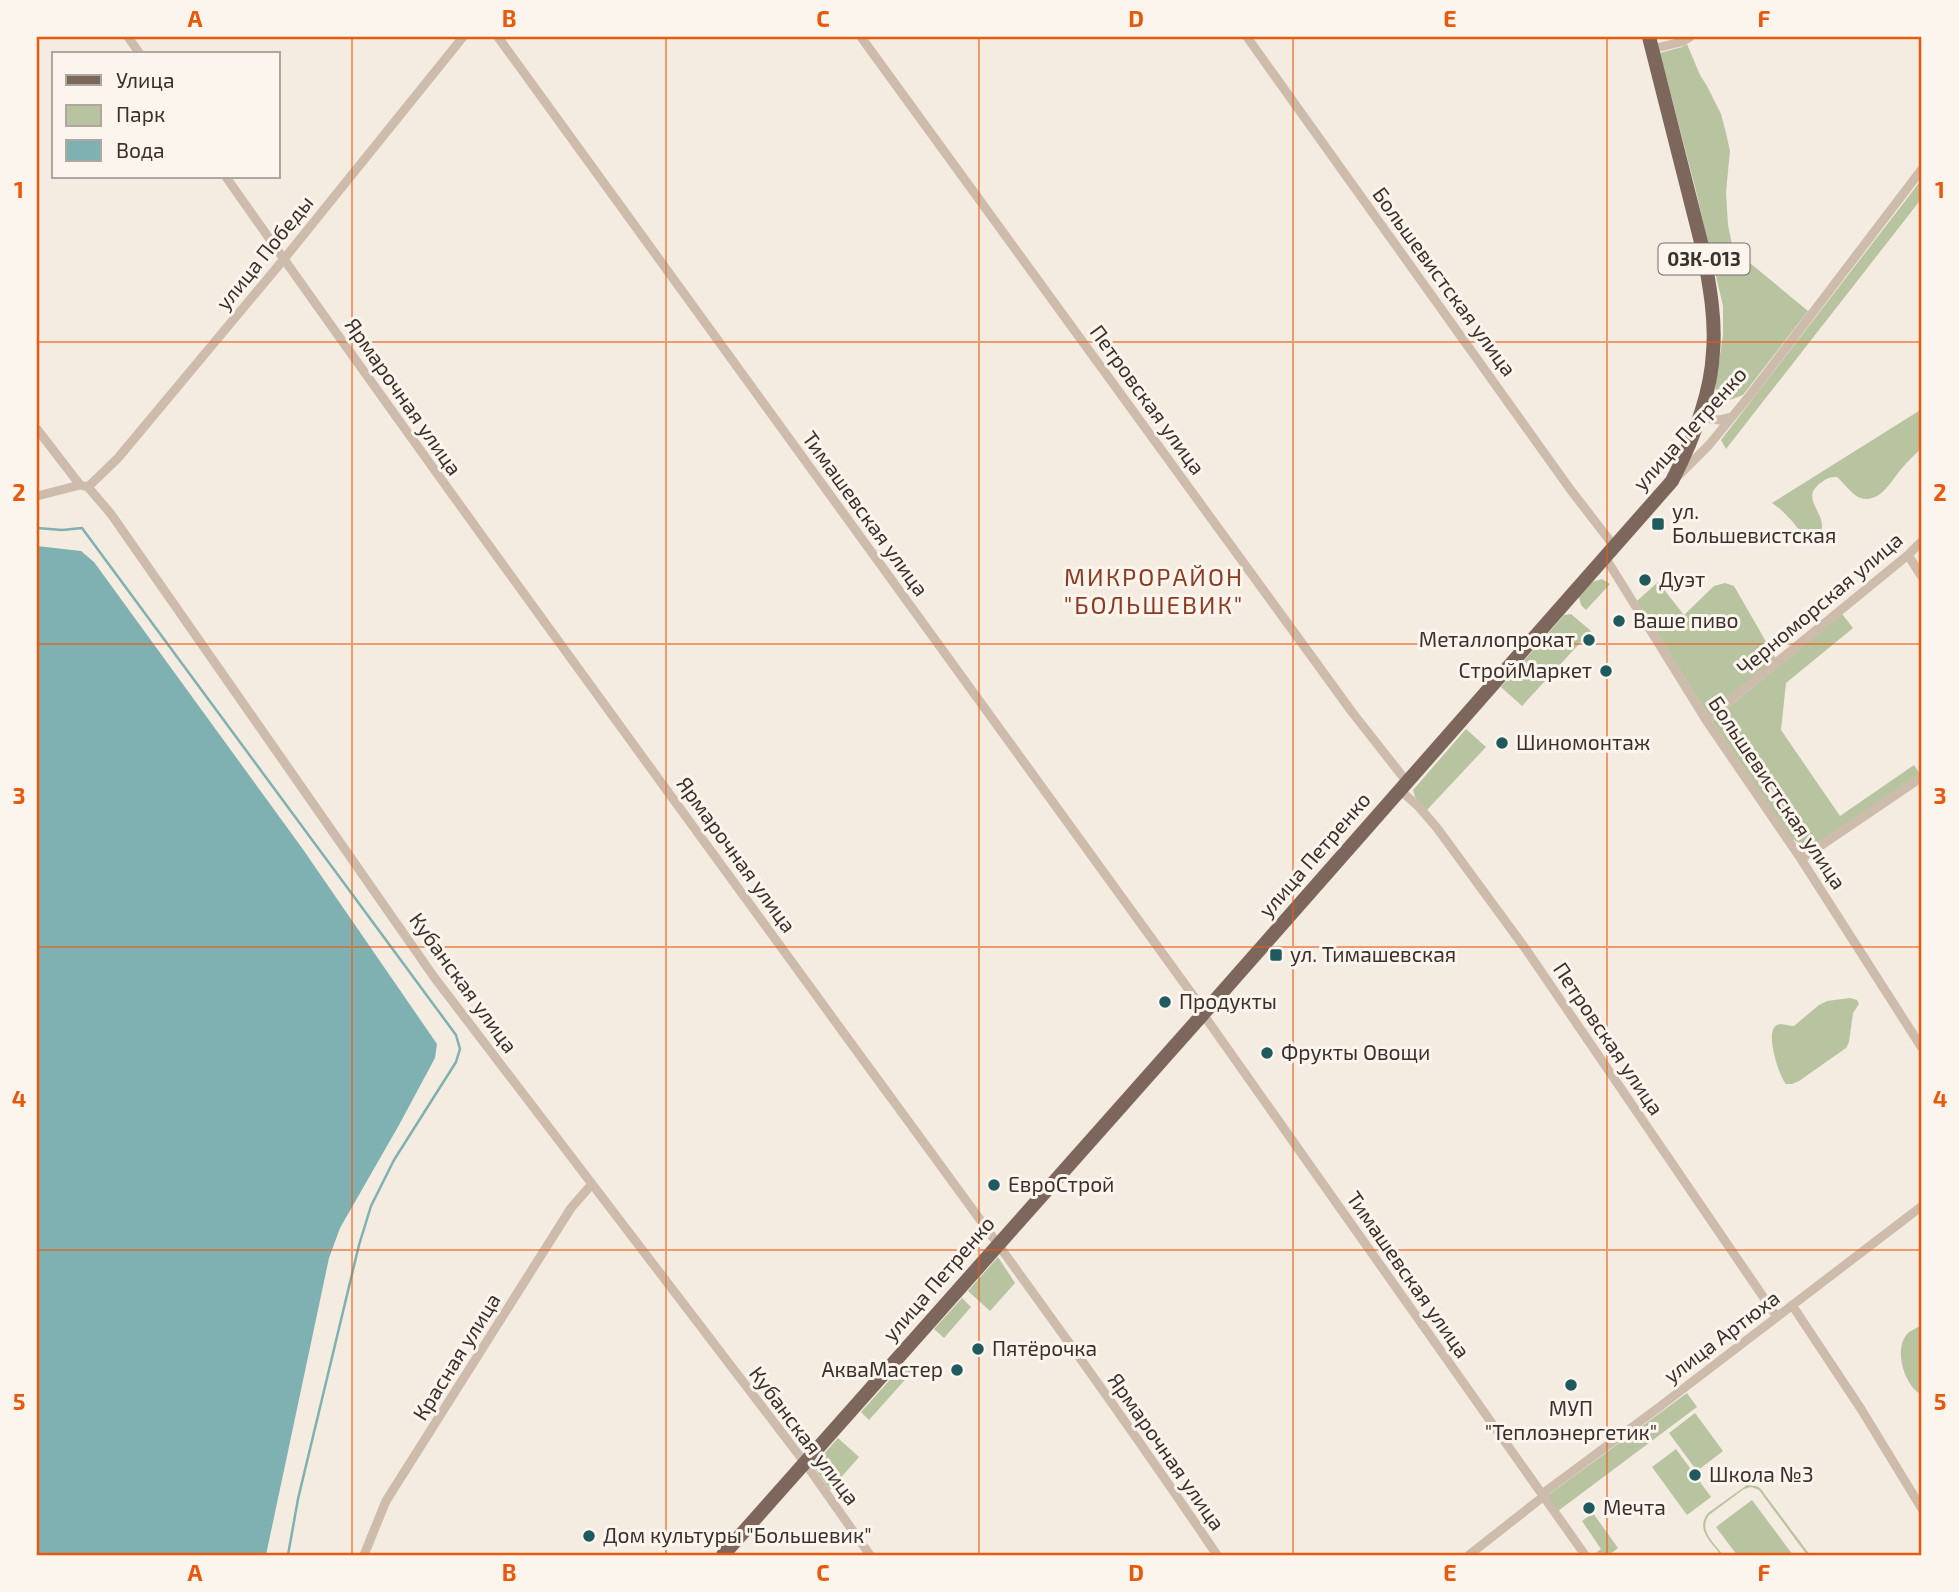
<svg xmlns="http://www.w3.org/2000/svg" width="1959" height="1592" viewBox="0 0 1959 1592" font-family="'Exo 2',sans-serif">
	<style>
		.green { fill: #b8c4a0 }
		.water { fill: #7fb0b2 }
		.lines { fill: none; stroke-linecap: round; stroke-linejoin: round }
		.stream { stroke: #7fb0b2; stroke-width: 2.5 }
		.street { stroke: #cdbbac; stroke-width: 9 }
		.primary { stroke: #7d675c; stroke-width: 14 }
		.grid { fill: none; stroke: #e8590c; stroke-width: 2; stroke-opacity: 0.55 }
		.poi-dot { fill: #1f5a5e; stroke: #fbf5ee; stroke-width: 2.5 }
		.labels { text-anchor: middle; stroke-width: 6; stroke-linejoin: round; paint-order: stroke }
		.shield { fill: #fbf5ee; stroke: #756b66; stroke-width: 2 }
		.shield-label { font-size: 19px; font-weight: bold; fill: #3b302b }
		.street-label { font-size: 21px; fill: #3b302b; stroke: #fbf5ee }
		.poi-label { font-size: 21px; fill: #3b302b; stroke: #fbf5ee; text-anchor: start }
		.quarter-label { font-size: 24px; letter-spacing: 2px; fill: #8c3b22; stroke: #fbf5ee }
		.neatline { fill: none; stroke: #e8590c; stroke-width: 2.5 }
		.grid-label { font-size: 23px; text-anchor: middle; font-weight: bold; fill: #e8590c }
	</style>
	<rect width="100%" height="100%" fill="#f4ebe1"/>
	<!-- green -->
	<path class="green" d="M1687 44 1700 75 1707 86 1721 114 1726 133 1730 151 1726 192 1728 225 1733 249 1808 311 1743 395 1730 400 1719 397 1715 388 1723 335V306L1695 187 1660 53 1682 47Z
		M1922 179V198L1726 449 1721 440Z
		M1922 409V448C1915 454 1908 461 1902 468 1891 481 1879 506 1858 497 1851 493 1843 482 1837 477 1830 477 1827 478 1822 482 1800 497 1822 509 1822 526 1822 537 1811 539 1803 533 1797 529 1794 522 1788 517 1783 511 1778 507 1772 503Z
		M1602 579 1610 584 1586 610 1581 605 1579 597 1592 582Z
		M1658 582 1684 615 1714 586 1725 583 1734 586 1776 659 1708 715 1637 601Z
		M1571 614 1591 631 1522 706 1501 687 1564 615Z
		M1842 614 1853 628 1786 683 1781 730 1840 816 1914 765 1920 774 1817 843 1807 847 1792 839 1712 721Z
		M1466 729 1486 747 1426 811 1415 797 1413 790Z
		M1850 998 1857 1000 1859 1004 1853 1013 1849 1042 1846 1048 1799 1081 1792 1084H1786C1779 1076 1764 1031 1777 1025 1782 1023 1788 1026 1794 1026L1819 1005 1827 1001Z
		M998 1257 1015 1283 990 1311 968 1291Z
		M962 1298 971 1307 944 1338 934 1329Z
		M1922 1325V1395C1905 1387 1893 1350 1907 1334 1911 1330 1917 1328 1922 1325Z
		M904 1364 912 1372 869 1420 861 1412Z
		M1687 1393 1697 1407 1558 1511 1547 1496Z
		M1695 1413 1723 1451 1697 1471 1669 1433Z
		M838 1438 859 1457 830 1490 813 1466Z
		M1676 1449 1711 1497 1687 1515 1652 1467Z
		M1747 1485 1756 1486 1760 1488 1810 1555H1807L1759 1490 1751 1487 1744 1489 1709 1515C1698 1530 1714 1543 1723 1555H1721C1711 1542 1695 1529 1708 1513Z
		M1752 1500 1793 1555H1737L1716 1527Z
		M1593 1513 1618 1548 1609 1555H1593L1601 1549 1582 1521Z"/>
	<!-- water -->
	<path class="water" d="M37 546 81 551 94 562 302 848 437 1044 435 1058 399 1125 340 1228 329 1258 266 1555H37Z"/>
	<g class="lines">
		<!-- stream -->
		<path class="stream" d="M37 528 62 530 82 528 456 1035 460 1049 456 1062 394 1160 371 1206 359 1245 298 1499 288 1555"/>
		<!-- street -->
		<path class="street" d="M128 37 140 54
			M498 37 1205 1012
			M861 37 1352 712 1407 782
			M1247 37 1570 489 1614 546
			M1652 49 1681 42 1690 37
			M226 177C427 463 634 745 840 1028 967 1202 1096 1376 1217 1555
			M1699 417 1719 420 1731 417
			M37 429 80 485 88 487 111 514 434 977 805 1463 870 1555
			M1679 475 1709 445 1750 395 1922 169
			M88 487 118 458 284 259 463 37
			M37 496 80 485
			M1908 555 1922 577
			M1605 557 1706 720 1801 859 1922 1048
			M1706 720 1908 555 1922 541
			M1400 790 1419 807 1437 828 1525 948 1777 1317
			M1801 859 1922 777
			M1203 1014 1585 1555
			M1792 1305 1861 1409 1922 1509
			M1542 1494 1658 1408 1922 1206
			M364 1555 386 1501 571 1208 592 1184
			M1469 1555 1544 1496"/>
		<!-- primary -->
		<path class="primary" d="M723 1555 1203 1014 1672 481C1692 442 1711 396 1713 352 1716 318 1709 283 1703 250L1649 37"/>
	</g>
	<!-- grid -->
	<path class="grid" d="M352 37V1555M666 37V1555M979 37V1555M1293 37V1555M1607 37V1555M37 342H1922M37 644H1922M37 947H1922M37 1250H1922"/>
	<!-- markers -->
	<g class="poi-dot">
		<rect x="1651" y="517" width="14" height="14" rx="3.5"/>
		<circle cx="1645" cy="580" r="7"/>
		<circle cx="1619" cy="621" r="7"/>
		<circle cx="1589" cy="640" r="7"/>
		<circle cx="1606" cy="671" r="7"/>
		<circle cx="1502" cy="743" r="7"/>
		<rect x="1269" y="948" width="14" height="14" rx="3.5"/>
		<circle cx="1165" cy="1002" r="7"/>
		<circle cx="1267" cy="1053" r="7"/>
		<circle cx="994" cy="1185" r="7"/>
		<circle cx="978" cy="1349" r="7"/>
		<circle cx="957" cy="1370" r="7"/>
		<circle cx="1571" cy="1385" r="7"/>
		<circle cx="1695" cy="1475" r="7"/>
		<circle cx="1589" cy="1508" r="7"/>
		<circle cx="589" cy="1536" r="7"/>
	</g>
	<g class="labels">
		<!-- shield labels -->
		<rect class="shield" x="1658.5" y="243.5" width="91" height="31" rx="5"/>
		<g class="shield-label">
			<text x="1704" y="266">03К-013</text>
		</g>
		<!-- street labels -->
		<g class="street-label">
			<text transform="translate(265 253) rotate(-51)" y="7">улица Победы</text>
			<text transform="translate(1444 282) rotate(54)" y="7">Большевистская улица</text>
			<text transform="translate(403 397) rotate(55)" y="7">Ярмарочная улица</text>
			<text transform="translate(1147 400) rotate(54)" y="7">Петровская улица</text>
			<text transform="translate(1690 429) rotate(-48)" y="7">улица Петренко</text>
			<text transform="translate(865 514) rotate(54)" y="7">Тимашевская улица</text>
			<text transform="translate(1820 604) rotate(-40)" y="7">Черноморская улица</text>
			<text transform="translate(1777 793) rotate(56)" y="7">Большевистская улица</text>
			<text transform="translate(736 855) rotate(54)" y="7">Ярмарочная улица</text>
			<text transform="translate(1315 855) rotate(-49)" y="7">улица Петренко</text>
			<text transform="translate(463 983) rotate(54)" y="7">Кубанская улица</text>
			<text transform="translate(1608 1039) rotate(56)" y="7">Петровская улица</text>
			<text transform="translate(1408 1275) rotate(55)" y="7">Тимашевская улица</text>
			<text transform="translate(939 1279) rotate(-49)" y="7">улица Петренко</text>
			<text transform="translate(1722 1337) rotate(-37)" y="7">улица Артюха</text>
			<text transform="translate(457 1357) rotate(-58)" y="7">Красная улица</text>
			<text transform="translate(804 1436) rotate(53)" y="7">Кубанская улица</text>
			<text transform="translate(1166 1452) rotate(55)" y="7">Ярмарочная улица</text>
		</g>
		<!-- poi labels -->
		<g class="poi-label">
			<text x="1672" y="519">ул.<tspan x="1672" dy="24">Большевистская</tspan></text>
			<text x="1659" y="587">Дуэт</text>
			<text x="1633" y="628">Ваше пиво</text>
			<text x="1575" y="647" text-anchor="end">Металлопрокат</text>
			<text x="1592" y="678" text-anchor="end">СтройМаркет</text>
			<text x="1516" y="750">Шиномонтаж</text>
			<text x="1290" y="962">ул. Тимашевская</text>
			<text x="1179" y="1009">Продукты</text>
			<text x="1281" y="1060">Фрукты Овощи</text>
			<text x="1008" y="1192">ЕвроСтрой</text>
			<text x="992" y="1356">Пятёрочка</text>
			<text x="943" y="1377" text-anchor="end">АкваМастер</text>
			<text x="1571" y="1416" text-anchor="middle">МУП<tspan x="1571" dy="24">"Теплоэнергетик"</tspan></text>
			<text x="1709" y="1482">Школа №3</text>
			<text x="1603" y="1515">Мечта</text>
			<text x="603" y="1543">Дом культуры "Большевик"</text>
		</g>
		<!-- quarter labels -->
		<g class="quarter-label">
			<text x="1154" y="586">МИКРОРАЙОН<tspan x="1154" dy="28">"БОЛЬШЕВИК"</tspan></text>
		</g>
	</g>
	<!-- border -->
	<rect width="1959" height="1592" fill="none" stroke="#fbf5ee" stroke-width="77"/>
	<!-- legend -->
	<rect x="52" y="52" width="228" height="126" fill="#fbf5ee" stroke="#aea6a0" stroke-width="2"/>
	<rect x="66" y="75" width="35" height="10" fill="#7d675c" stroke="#aea6a0" stroke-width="2"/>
	<text x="116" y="88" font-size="21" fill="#3b302b">Улица</text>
	<rect x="66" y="105" width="35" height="21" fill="#b8c4a0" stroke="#aea6a0" stroke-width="2"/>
	<text x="116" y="122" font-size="21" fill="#3b302b">Парк</text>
	<rect x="66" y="140" width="35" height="21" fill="#7fb0b2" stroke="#aea6a0" stroke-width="2"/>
	<text x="116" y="158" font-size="21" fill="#3b302b">Вода</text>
	<rect x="38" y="38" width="1882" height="1516" class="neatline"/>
	<g class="grid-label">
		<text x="195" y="27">A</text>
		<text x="509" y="27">B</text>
		<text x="823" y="27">C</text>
		<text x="1136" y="27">D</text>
		<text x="1450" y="27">E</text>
		<text x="1764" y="27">F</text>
		<text x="19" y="198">1</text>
		<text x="1940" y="198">1</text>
		<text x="19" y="501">2</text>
		<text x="1940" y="501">2</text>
		<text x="19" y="804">3</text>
		<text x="1940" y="804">3</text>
		<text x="19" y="1107">4</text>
		<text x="1940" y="1107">4</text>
		<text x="19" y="1410">5</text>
		<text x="1940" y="1410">5</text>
		<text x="195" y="1581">A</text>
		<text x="509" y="1581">B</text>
		<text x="823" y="1581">C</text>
		<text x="1136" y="1581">D</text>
		<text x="1450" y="1581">E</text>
		<text x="1764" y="1581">F</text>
	</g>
</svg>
